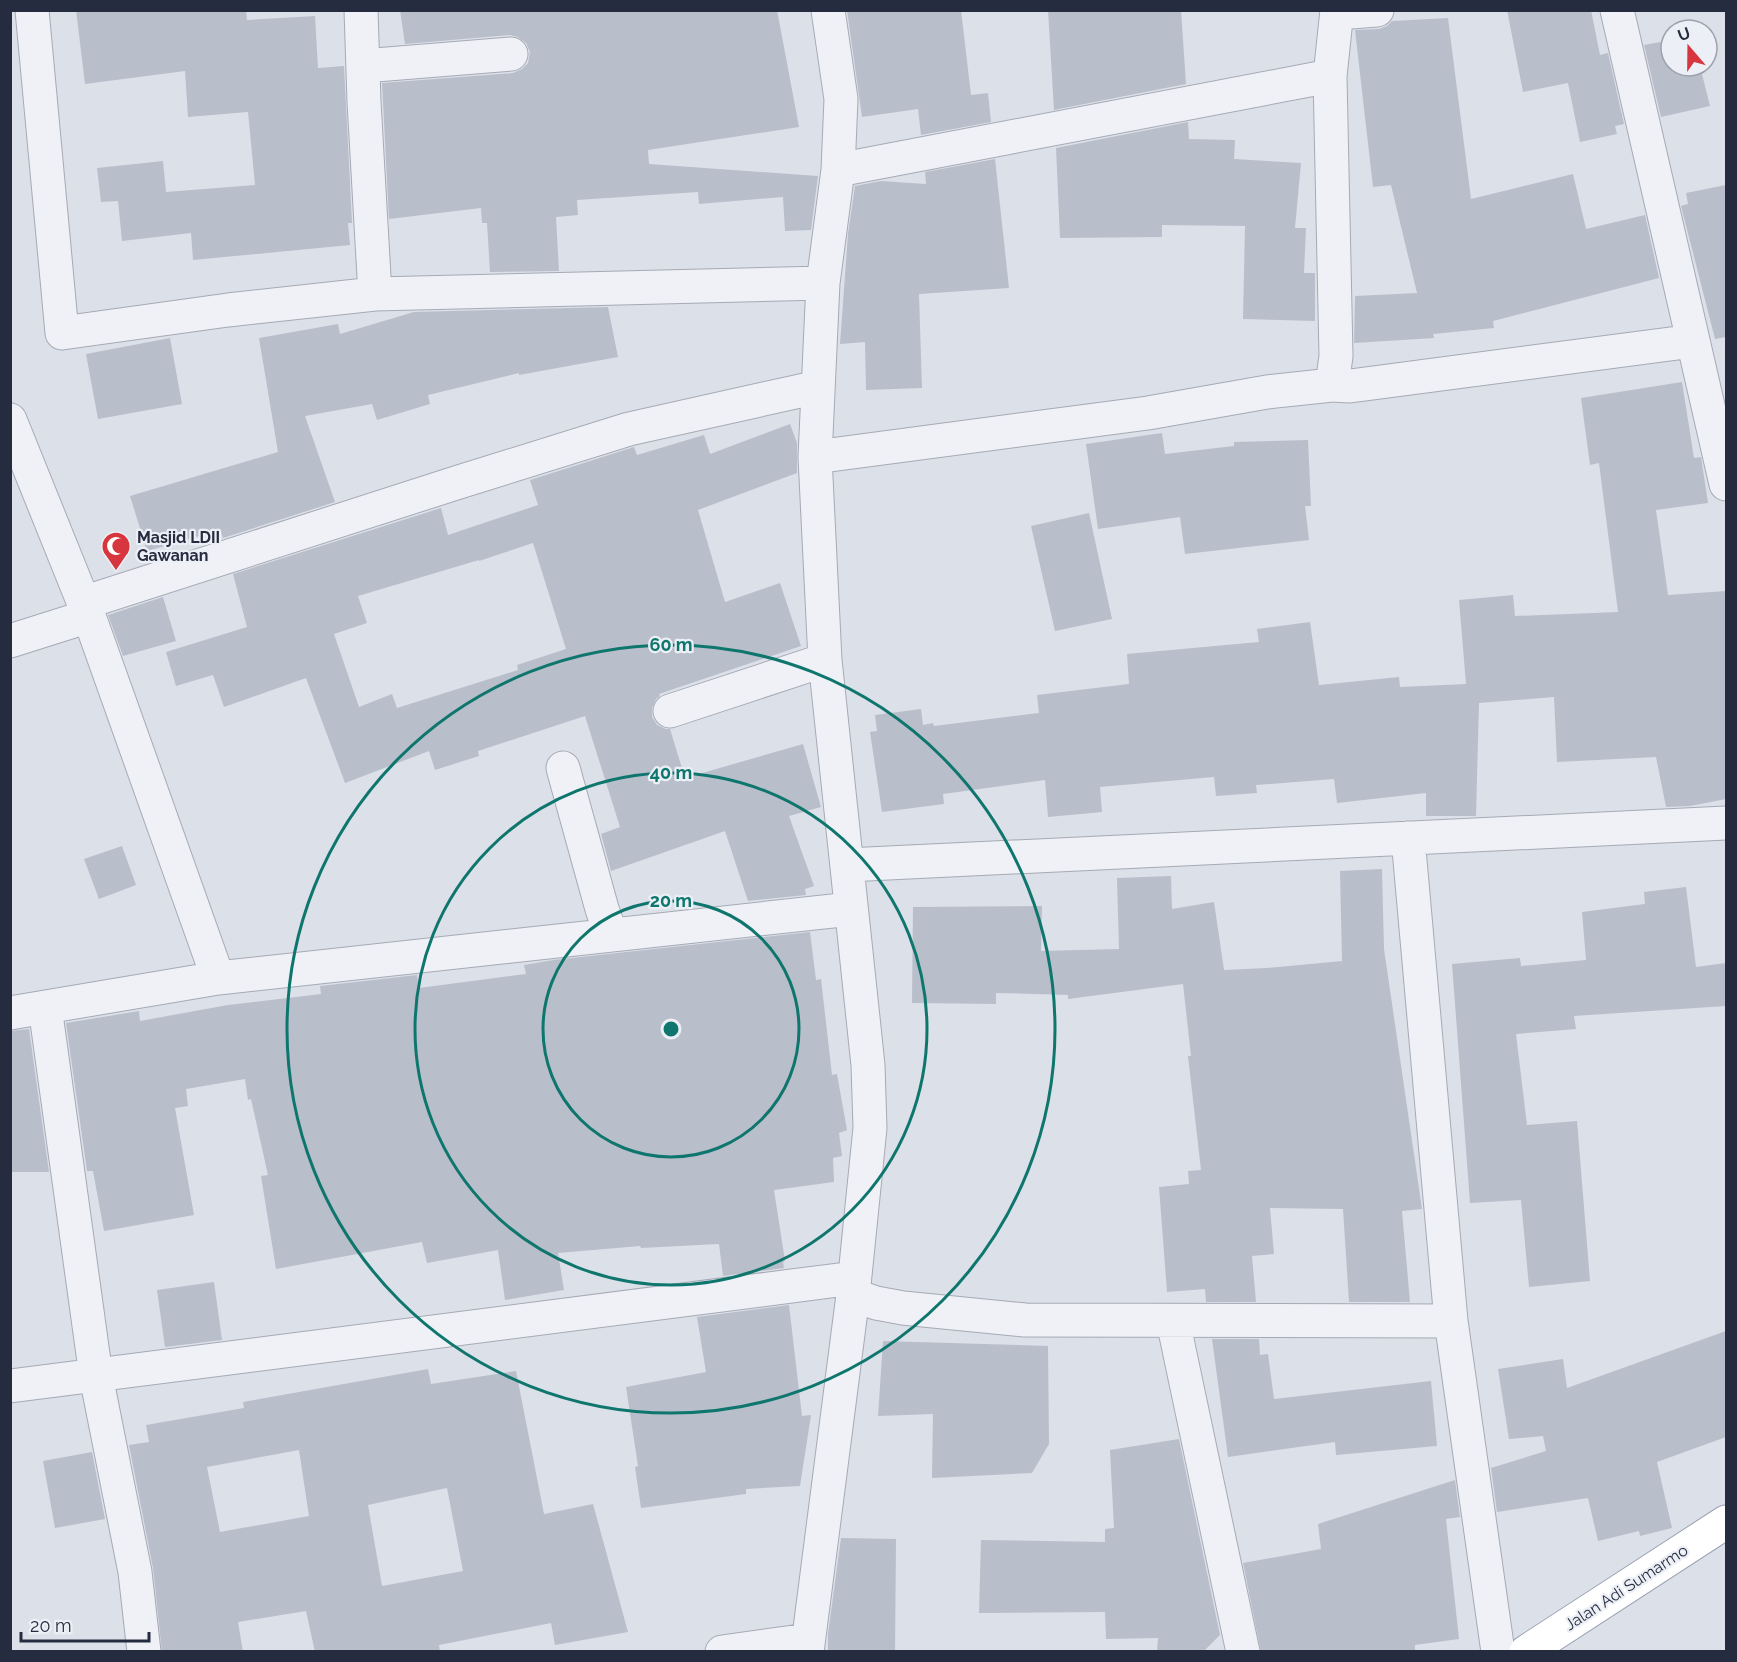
<svg xmlns="http://www.w3.org/2000/svg" width="1737" height="1662" viewBox="0 0 1737 1662" font-family="Raleway,sans-serif">
	<style>
		.building { fill: #b9becb; fill-rule: evenodd }
		.lines { fill: none; stroke-linecap: round; stroke-linejoin: round }
		.minor-casing { stroke: #a5aab5; stroke-width: 35 }
		.major-casing { stroke: #9ba2b4; stroke-width: 35 }
		.minor { stroke: #eff1f6; stroke-width: 33 }
		.major { stroke: #fff; stroke-width: 33 }
		.ring { fill: none; stroke: #0f766e; stroke-width: 3 }
		.labels { text-anchor: middle; stroke-width: 4.5; stroke-linejoin: round; paint-order: stroke }
		.poi-label { font-size: 16px; font-weight: bold; fill: #252c3f; stroke: #eceff5; text-anchor: start }
		.street-label { font-size: 16px; fill: #252c3f; stroke: #eceff5 }
		.centre { fill: #0f766e; stroke: #eceff5; stroke-width: 3 }
		.ring-label { font-size: 18px; text-anchor: middle; font-weight: bold; fill: #0f766e; stroke: #eceff5; stroke-width: 4.5; stroke-linejoin: round; paint-order: stroke }
	</style>
	<rect width="100%" height="100%" fill="#dce0e8"/>
	<!-- building -->
	<path class="building" d="M76 10H246L247 20 315 16 318 68 344 66 352 223H348L350 245 193 260 191 233 122 241 118 201 101 202 97 168 163 161 166 192 255 185 248 112 188 117 185 71 85 84Z
		M400 10H777L799 127 648 150 649 164 818 176 811 230 785 231 783 197 699 204 698 192 577 200 578 215 556 217 559 271 490 272 487 223H482L481 208 389 219 382 83 513 73 522 69 528 63 530 52 526 43 518 37 510 35 405 44Z
		M847 10H961L971 95 988 93 991 122 921 135 918 109 862 117Z
		M1048 10H1181L1186 84 1054 110Z
		M1507 10H1591L1600 55 1608 53 1624 124 1615 126 1617 134 1580 142 1568 83 1523 92Z
		M1448 18 1471 199 1573 174 1586 229 1645 215 1659 278 1493 321 1494 328 1433 334 1434 338 1354 343 1355 296 1417 293 1391 185 1373 187 1355 30 1379 29 1387 26 1392 21Z
		M1671 40V66H1700L1710 106 1661 117 1644 45Z
		M1188 122 1189 139 1235 140 1234 159 1301 163 1295 228H1306L1304 273H1315V321L1243 319 1245 226 1162 225V237L1060 238 1056 148Z
		M995 159 1009 288 919 294 922 388 866 390 865 342 840 344 848 234 855 186 881 181 926 184 925 172Z
		M1726 185V337L1715 339 1681 206 1688 204 1686 193Z
		M608 307 618 357 519 375V373L428 395 430 404 377 420 372 404 305 416 335 502 223 538 220 530 147 551 130 496 278 452 259 338 338 324 340 334 414 312Z
		M170 338 182 404 98 419 86 354Z
		M1682 382 1694 458 1701 457 1708 503 1656 510 1668 595 1726 591V799L1690 806 1666 807 1656 757 1557 762 1554 697 1479 703 1476 816H1426V793L1337 803 1334 779 1256 785 1257 793 1216 796 1214 777 1100 787 1102 812 1048 817 1045 780 943 794 944 804 882 812 870 732 877 731 875 715 921 709 923 725 933 723 934 726 1039 713 1037 695 1129 684 1127 654 1259 642 1257 629 1310 622 1319 685 1399 677 1400 687 1466 684 1459 600 1513 595 1515 616 1618 612 1599 463 1590 465 1581 398Z
		M790 424 797 443V473L698 510 725 602 780 583 801 646 659 694 660 696 656 699 652 708V717L657 725 666 729H670L685 778 803 744 821 807 789 816 814 886 805 889 806 895 748 901 725 831 611 871 601 834 620 827 585 716 478 751 479 756 435 770 429 751 345 783 306 678 224 707 213 675 176 686 166 652 247 627 233 574 441 508 448 535 538 505 530 480 634 447 637 455 704 435 710 454ZM533 543 566 649 517 665 518 670 397 708 392 694 359 707 334 634 367 623 358 596 479 560V561Z
		M1162 433 1165 454 1234 446V442L1308 440 1311 506H1305L1309 540 1185 554 1180 517 1098 529 1086 444Z
		M1089 513 1112 619 1055 631 1031 526Z
		M163 597 176 641 123 656 108 615Z
		M122 846 136 885 99 899 84 859Z
		M1382 869 1384 949 1422 1209 1402 1211 1410 1302H1349L1343 1209 1270 1208 1274 1254 1252 1256 1256 1302H1206L1205 1289 1167 1292 1159 1187 1189 1184 1188 1171 1201 1170 1188 1056H1191L1183 984 1068 999V995L996 993V1004L912 1003 913 907 1042 906 1041 951 1119 949 1117 878 1171 876 1172 909 1214 902 1224 970 1266 968 1342 961 1340 871Z
		M1686 887 1696 967 1726 963V1006L1574 1016 1576 1029 1516 1034 1527 1125 1577 1121 1590 1281 1529 1287 1521 1200 1470 1203 1452 964 1520 958 1521 966 1586 960 1582 912 1645 904 1644 892Z
		M810 932 816 980 821 979 832 1075 837 1074 847 1130 839 1133 842 1156 833 1158 834 1182 774 1190 785 1261 783 1262 784 1268 723 1276 719 1244 641 1248 640 1246 558 1253 564 1290 505 1300 498 1250 427 1263 422 1242 276 1269 261 1176 268 1175 251 1099 248 1100 245 1079 186 1089 188 1106 175 1108 194 1215 104 1231 93 1171H87L66 1023 139 1011 140 1021 228 1005 321 994 320 986 417 975 419 988 526 974 524 965 553 960Z
		M29 1029 49 1172H10V1031Z
		M214 1282 222 1340 165 1347 157 1290Z
		M789 1305 802 1416 811 1415 800 1486 746 1489V1494L641 1508 635 1467 638 1466 626 1387 706 1372 697 1317Z
		M1726 1331V1437L1657 1462 1672 1528 1640 1536 1639 1531 1598 1541 1588 1498 1497 1512 1491 1468 1546 1451 1543 1436 1509 1439 1498 1369 1563 1359 1567 1388Z
		M1212 1339H1259L1260 1355 1268 1354 1274 1399 1431 1381 1437 1446 1336 1455 1335 1442 1228 1457Z
		M883 1341 1048 1346 1049 1444 1032 1473 932 1478 933 1414 878 1416Z
		M428 1369 431 1384 516 1371 544 1514 593 1504 628 1632 555 1645 551 1623 439 1645 440 1652H315L306 1611 238 1622 243 1652H162L153 1568 129 1445 149 1442 146 1425 244 1408 243 1402ZM299 1450 309 1516 220 1532 207 1467ZM447 1488 463 1571 382 1586 368 1505Z
		M1179 1439 1220 1635 1203 1652H1157L1158 1638 1106 1639 1105 1612 979 1613 981 1540 1105 1542V1529L1114 1528 1110 1450Z
		M92 1452 105 1519 55 1528 43 1461Z
		M1455 1480 1460 1517 1446 1519 1459 1639 1415 1645V1652H1261L1243 1563 1321 1549 1318 1524Z
		M841 1538 896 1539 895 1652H828V1634Z"/>
	<g class="lines">
		<!-- minor casing -->
		<g class="minor-casing">
			<path id="minor" d="M32 10 62 333 228 310 375 294 823 283
				M361 10 364 102 375 294
				M1617 10 1726 484
				M1337 13 1377 10
				M363 66 511 54
				M838 170 1330 76
				M1332 385 1350 386 1693 341
				M10 420 89 616 218 978
				M815 457 1148 413 1267 392 1332 385 1336 356 1330 76 1337 10
				M83 603 459 482 629 429 818 387
				M10 641 89 616
				M670 711 825 660
				M563 768 602 909 611 935
				M1408 838 1451 1321 1498 1652
				M847 865 1726 823
				M45 1007 96 1376 135 1572 144 1652
				M10 1013 218 978 851 909
				M853 1295 876 1303 903 1308 1025 1320 1451 1321
				M1173 1321 1243 1652
				M10 1386 854 1278
				M722 1652 808 1640
				M807 1652 853 1295 870 1128 868 1065 825 660 815 457 823 283 838 170 841 99 828 10"/>
		</g>
		<!-- major casing -->
		<g class="major-casing">
			<path id="major" d="M1526 1652 1726 1522"/>
		</g>
		<!-- minor -->
		<use href="#minor" class="minor"/>
		<!-- major -->
		<use href="#major" class="major"/>
	</g>
	<!-- distance rings -->
	<g class="ring">
		<circle cx="671" cy="1029" r="128"/>
		<circle cx="671" cy="1029" r="256"/>
		<circle cx="671" cy="1029" r="384"/>
	</g>
	<!-- icons -->
	<defs>
		<g id="mosque-pin" transform="scale(1.5)"><path d="M0 17L-7.5 6A9.5 9.5 0 1 1 7.5 6Z" fill="#d8363e" stroke="#eceff5"/><path d="M3.5-4.9A6 6 0 1 0 3.5 4.9A5 5 0 1 1 3.5-4.9Z" fill="#fff"/></g>
	</defs>
	<g fill-rule="evenodd">
		<use href="#mosque-pin" x="116" y="546"/>
	</g>
	<g class="labels">
		<!-- poi labels -->
		<g class="poi-label">
			<text x="137" y="543">Masjid LDII<tspan x="137" dy="18">Gawanan</tspan></text>
		</g>
		<!-- street labels -->
		<g class="street-label">
			<text transform="translate(1626 1587) rotate(-33)" y="6">Jalan Adi Sumarmo</text>
		</g>
	</g>
	<circle cx="671" cy="1029" r="9" class="centre"/>
	<g class="ring-label">
		<text x="671" y="651">60 m</text>
		<text x="671" y="779">40 m</text>
		<text x="671" y="907">20 m</text>
	</g>
	<!-- border -->
	<rect width="1737" height="1662" fill="none" stroke="#252c3f" stroke-width="24"/>
	<!-- north arrow -->
	<g transform="translate(1689 48) rotate(340)"><circle r="28" fill="#eceff5" stroke="#9ca1ac" stroke-width="1.5"/>
	<path d="M0-4.5L10 22L0 15L-10 22Z" fill="#d8363e"/>
	<text y="-9" font-size="16" font-weight="bold" text-anchor="middle" fill="#252c3f">U</text>
	</g>
	<!-- scale -->
	<path d="M21 1632v9h128v-9" fill="none" stroke="#252c3f" stroke-width="3"/>
	<text x="30" y="1632" font-size="18" fill="#252c3f" stroke="#eceff5" stroke-width="4.5" paint-order="stroke">20 m</text>
</svg>
